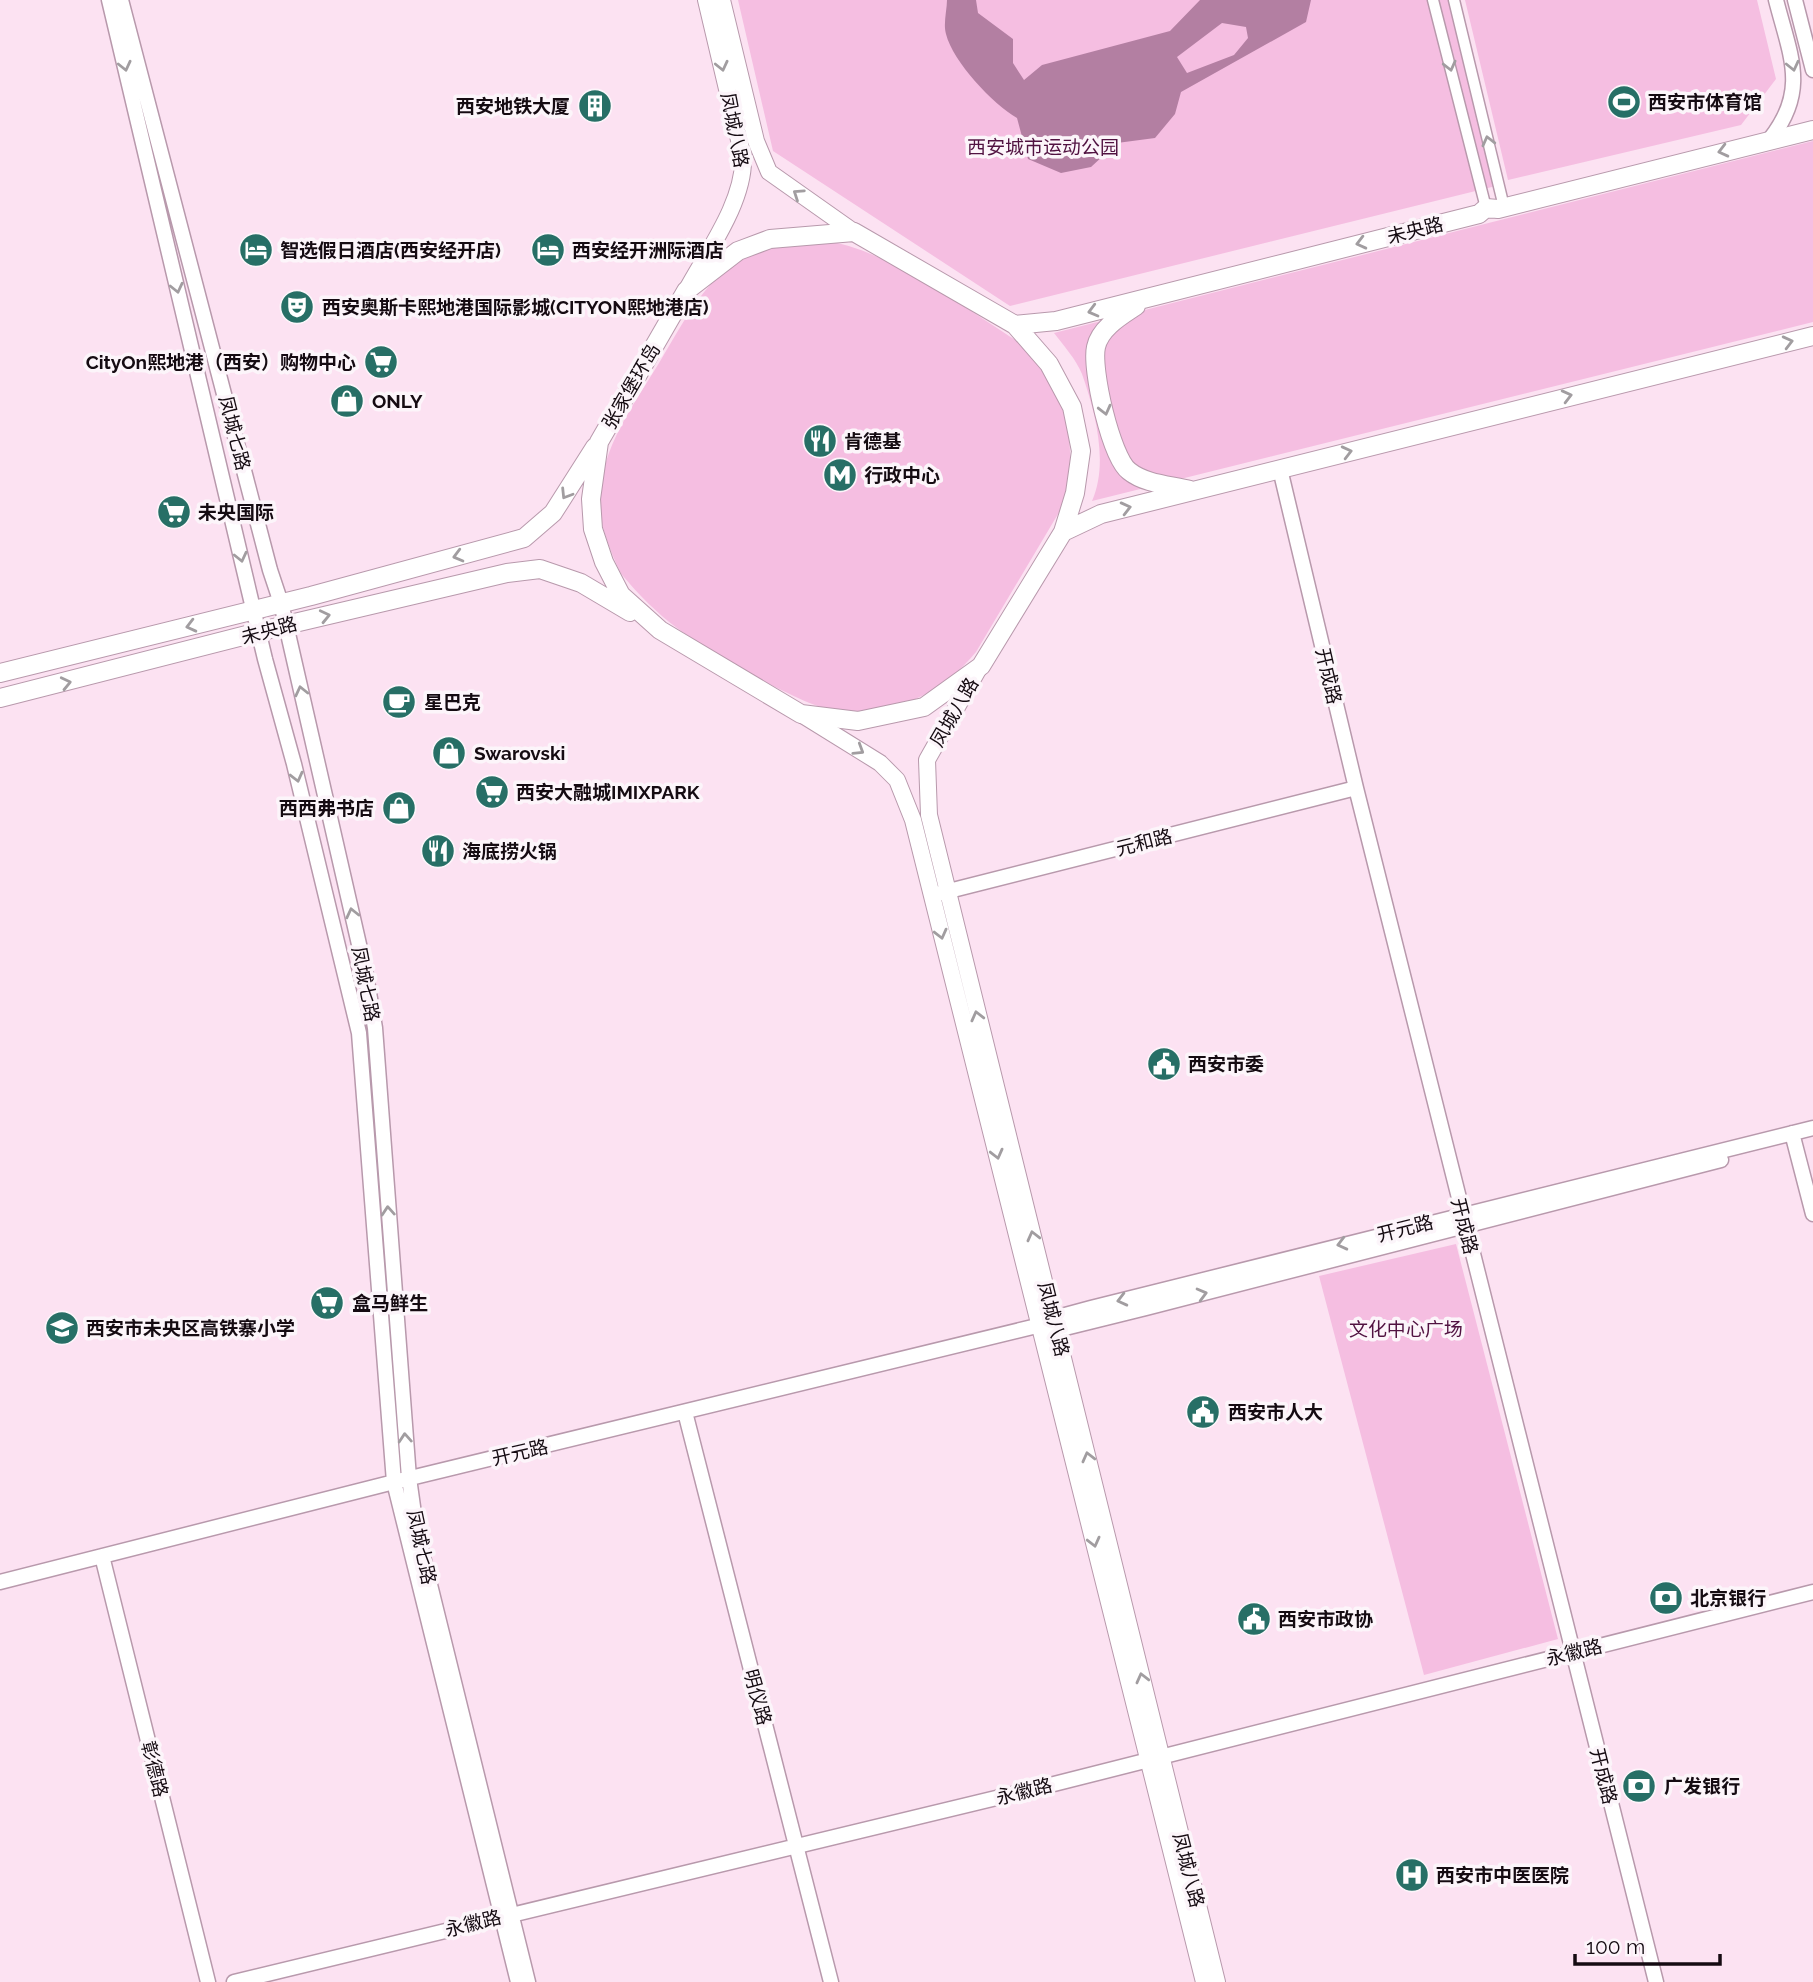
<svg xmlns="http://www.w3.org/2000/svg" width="1813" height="1982" viewBox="0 0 1813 1982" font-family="Raleway,'Noto Sans SC',sans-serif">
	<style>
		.green { fill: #f5bee1 }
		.water { fill: #b37fa2; fill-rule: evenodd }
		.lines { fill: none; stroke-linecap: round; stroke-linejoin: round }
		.minor-casing { stroke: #b899ac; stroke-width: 13 }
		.tertiary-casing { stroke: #b899ac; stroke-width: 17 }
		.secondary-casing { stroke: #b899ac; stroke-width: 18 }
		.primary-casing { stroke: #b899ac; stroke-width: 20 }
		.minor { stroke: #fff; stroke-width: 10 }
		.tertiary { stroke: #fff; stroke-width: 14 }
		.secondary { stroke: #fff; stroke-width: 16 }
		.primary { stroke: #fff; stroke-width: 18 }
		.oneway { stroke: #a19da0 }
		.labels { text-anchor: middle; stroke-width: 7; stroke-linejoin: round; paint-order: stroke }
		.poi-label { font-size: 19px; font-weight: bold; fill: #150b12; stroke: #fcf5fa; text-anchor: start }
		.street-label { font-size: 19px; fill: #150b12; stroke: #fcf5fa }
		.park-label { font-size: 19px; fill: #511241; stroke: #fcf5fa }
	</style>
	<rect width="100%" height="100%" fill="#fce2f2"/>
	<!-- green -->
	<path class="green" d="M738 0H1458L1504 184 1010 306 773 151Z
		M1465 0H1757L1776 79 1741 125 1508 180Z
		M1813 141V322L1092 501C1109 463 1095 411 1082 374 1076 359 1063 345 1054 333Z
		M822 240C891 250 962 307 1022 344 1066 390 1082 448 1061 509L976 652C942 694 892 717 836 711 800 706 709 651 677 628 659 615 638 594 623 576 616 567 600 524 600 512 596 452 633 407 662 358 689 313 714 261 769 247 786 243 805 242 822 240Z
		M1456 1244 1558 1639 1424 1675 1319 1276Z"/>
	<!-- water -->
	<path class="water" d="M947 0H976L978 13 1013 39V63L1024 80 1042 65 1170 31 1200 0H1311L1306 22 1181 92 1175 114 1155 138 1117 143 1091 167 1061 173 1028 159 1017 118C993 104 953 62 946 34 943 24 947 10 947 0ZM1222 23 1246 27 1248 38 1234 55 1187 73 1177 57Z"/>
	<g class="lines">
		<!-- minor casing -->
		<g class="minor-casing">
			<path id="minor" d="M1433 0 1486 208
				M1454 0 1504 207"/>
		</g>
		<!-- tertiary casing -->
		<g class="tertiary-casing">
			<path id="tertiary" d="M109 0 265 659 294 764 359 1033 394 1482 518 1982
				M121 0 270 570 281 603 366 975 375 1028 409 1478 416 1528 528 1982
				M1795 0 1813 70
				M1770 139C1809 90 1790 55 1776 0
				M1280 469 1356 788 1656 1982
				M937 894 1356 788
				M1792 1133 1813 1214
				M1045 1326 1057 1330 1146 1308 1721 1160
				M685 1412 831 1982
				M102 1556 208 1982
				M0 1582 394 1482 1041 1325 1054 1318 1091 1308 1813 1128
				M234 1982 1046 1786 1813 1592"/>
		</g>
		<!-- secondary casing -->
		<g class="secondary-casing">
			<path id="secondary" d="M722 0 756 141 769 172 854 232
				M686 291C707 252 745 201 743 157L706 0
				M979 668 927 760 929 815 1217 1982
				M801 714 880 763 897 780 913 820 1204 1982"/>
		</g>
		<!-- primary casing -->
		<g class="primary-casing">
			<path id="primary" d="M854 232 1015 325 1049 364 1072 407 1081 451 1075 493 1063 532 981 666 924 707 858 721 801 714 660 630 621 595 604 562 593 529 591 499 599 442 686 291 738 251 770 239Z
				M1136 306C1121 316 1100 328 1096 347 1091 369 1111 457 1129 471 1145 484 1170 485 1190 490
				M1015 325 1056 321 1479 214 1486 208 1498 209 1813 130
				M1063 532 1101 514 1813 336
				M0 673 311 596 524 538 553 513 595 447
				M0 698 286 625 507 573 540 569 581 583 630 612"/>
		</g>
		<!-- minor -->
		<use href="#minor" class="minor"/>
		<!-- tertiary -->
		<use href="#tertiary" class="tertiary"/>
		<!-- secondary -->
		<use href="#secondary" class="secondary"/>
		<!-- primary -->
		<use href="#primary" class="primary"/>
	</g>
	<!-- one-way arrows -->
	<defs><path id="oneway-chevron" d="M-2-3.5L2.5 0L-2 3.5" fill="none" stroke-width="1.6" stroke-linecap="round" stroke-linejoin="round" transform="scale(1.75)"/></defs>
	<g class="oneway">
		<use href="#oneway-chevron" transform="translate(125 66) rotate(77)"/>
		<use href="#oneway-chevron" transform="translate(722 66) rotate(77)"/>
		<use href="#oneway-chevron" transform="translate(1450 66) rotate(76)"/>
		<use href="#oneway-chevron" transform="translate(1793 66) rotate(77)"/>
		<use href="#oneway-chevron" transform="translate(1488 141) rotate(-104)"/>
		<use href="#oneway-chevron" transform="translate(1723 151) rotate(166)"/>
		<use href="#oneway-chevron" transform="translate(798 194) rotate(-146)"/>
		<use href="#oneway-chevron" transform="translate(1361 243) rotate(166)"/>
		<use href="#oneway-chevron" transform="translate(177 288) rotate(77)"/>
		<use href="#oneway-chevron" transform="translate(1093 311) rotate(165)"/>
		<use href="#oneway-chevron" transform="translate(1788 342) rotate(-14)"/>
		<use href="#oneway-chevron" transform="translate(1567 396) rotate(-14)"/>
		<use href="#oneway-chevron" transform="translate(1105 410) rotate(76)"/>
		<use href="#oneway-chevron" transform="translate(1347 452) rotate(-14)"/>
		<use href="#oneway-chevron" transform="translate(566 494) rotate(122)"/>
		<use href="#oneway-chevron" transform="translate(1126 508) rotate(-14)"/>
		<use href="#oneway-chevron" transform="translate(458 556) rotate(165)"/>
		<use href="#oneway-chevron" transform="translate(241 557) rotate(77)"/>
		<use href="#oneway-chevron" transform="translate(325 616) rotate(-13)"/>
		<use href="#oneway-chevron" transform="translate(191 626) rotate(166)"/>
		<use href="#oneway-chevron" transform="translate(66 683) rotate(-13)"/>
		<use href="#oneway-chevron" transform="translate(301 691) rotate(-103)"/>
		<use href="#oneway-chevron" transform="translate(859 750) rotate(32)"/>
		<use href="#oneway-chevron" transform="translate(297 777) rotate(76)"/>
		<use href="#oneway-chevron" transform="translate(352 913) rotate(-103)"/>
		<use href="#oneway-chevron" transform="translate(941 934) rotate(76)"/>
		<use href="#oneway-chevron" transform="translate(977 1016) rotate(-104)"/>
		<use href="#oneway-chevron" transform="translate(997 1154) rotate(76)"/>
		<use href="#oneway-chevron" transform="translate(388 1211) rotate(-94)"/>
		<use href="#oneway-chevron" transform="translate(1033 1236) rotate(-104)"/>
		<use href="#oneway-chevron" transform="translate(1342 1244) rotate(166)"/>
		<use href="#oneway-chevron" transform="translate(1202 1294) rotate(-15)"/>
		<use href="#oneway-chevron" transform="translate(1122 1300) rotate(166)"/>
		<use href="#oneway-chevron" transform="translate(405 1438) rotate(-94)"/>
		<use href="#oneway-chevron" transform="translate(1088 1457) rotate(-104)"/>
		<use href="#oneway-chevron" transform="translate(1094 1542) rotate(76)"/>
		<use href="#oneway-chevron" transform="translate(1142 1678) rotate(-104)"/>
	</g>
	<!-- icons -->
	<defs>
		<g id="stadium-disc" transform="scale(1.75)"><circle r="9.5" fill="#276f66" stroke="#fcf5fa"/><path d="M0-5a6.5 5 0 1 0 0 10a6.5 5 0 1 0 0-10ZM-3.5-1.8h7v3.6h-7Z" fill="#fff"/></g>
		<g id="building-disc" transform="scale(1.75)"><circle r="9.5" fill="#276f66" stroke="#fcf5fa"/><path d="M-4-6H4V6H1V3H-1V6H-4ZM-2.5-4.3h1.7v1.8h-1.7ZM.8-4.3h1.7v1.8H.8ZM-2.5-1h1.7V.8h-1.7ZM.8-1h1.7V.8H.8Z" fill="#fff"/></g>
		<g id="hotel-disc" transform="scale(1.75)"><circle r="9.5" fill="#276f66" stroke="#fcf5fa"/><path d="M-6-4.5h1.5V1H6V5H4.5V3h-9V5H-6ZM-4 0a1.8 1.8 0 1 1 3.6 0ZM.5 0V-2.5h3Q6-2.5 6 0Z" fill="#fff"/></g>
		<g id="theatre-disc" transform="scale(1.75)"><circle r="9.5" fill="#276f66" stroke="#fcf5fa"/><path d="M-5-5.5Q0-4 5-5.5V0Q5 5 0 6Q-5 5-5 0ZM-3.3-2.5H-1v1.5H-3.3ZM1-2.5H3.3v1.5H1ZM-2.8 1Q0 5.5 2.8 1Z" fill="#fff"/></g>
		<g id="supermarket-disc" transform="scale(1.75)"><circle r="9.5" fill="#276f66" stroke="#fcf5fa"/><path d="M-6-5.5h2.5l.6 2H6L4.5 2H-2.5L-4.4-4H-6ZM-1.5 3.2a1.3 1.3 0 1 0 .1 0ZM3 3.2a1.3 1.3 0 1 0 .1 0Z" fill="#fff"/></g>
		<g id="shop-disc" transform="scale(1.75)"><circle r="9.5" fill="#276f66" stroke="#fcf5fa"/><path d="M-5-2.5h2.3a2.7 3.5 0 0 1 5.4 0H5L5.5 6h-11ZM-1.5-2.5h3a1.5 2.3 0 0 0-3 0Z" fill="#fff"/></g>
		<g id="restaurant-disc" transform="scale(1.75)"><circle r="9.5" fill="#276f66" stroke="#fcf5fa"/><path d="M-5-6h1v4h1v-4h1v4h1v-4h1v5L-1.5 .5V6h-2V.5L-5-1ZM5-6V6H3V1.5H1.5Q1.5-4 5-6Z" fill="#fff"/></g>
		<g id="metro-disc" transform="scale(1.75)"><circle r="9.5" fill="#276f66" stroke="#fcf5fa"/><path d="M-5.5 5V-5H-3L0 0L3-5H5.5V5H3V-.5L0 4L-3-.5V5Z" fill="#fff"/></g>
		<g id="cafe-disc" transform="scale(1.75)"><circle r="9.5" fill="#276f66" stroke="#fcf5fa"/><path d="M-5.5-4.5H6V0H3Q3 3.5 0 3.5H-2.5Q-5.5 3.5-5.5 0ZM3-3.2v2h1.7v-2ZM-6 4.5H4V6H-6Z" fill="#fff"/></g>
		<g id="civic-disc" transform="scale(1.75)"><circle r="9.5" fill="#276f66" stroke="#fcf5fa"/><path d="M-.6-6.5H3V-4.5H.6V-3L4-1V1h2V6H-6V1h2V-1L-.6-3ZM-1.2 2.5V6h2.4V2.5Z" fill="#fff"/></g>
		<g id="school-disc" transform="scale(1.75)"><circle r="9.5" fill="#276f66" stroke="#fcf5fa"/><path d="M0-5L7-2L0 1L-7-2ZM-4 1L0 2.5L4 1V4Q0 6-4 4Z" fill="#fff"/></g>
		<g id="bank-disc" transform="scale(1.75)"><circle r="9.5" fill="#276f66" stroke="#fcf5fa"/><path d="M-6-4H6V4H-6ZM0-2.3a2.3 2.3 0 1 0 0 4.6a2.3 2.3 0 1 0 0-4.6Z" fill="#fff"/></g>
		<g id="hospital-disc" transform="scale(1.75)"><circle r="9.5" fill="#276f66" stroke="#fcf5fa"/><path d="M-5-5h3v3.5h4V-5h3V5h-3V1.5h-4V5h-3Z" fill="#fff"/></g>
	</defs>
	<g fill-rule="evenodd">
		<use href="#stadium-disc" x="1624" y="102"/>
		<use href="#building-disc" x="595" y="106"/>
		<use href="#hotel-disc" x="256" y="250"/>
		<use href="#hotel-disc" x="548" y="250"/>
		<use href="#theatre-disc" x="297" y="307"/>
		<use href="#supermarket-disc" x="381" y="362"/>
		<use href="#shop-disc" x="347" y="401"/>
		<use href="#restaurant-disc" x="820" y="441"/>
		<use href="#metro-disc" x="840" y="475"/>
		<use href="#supermarket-disc" x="174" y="512"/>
		<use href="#cafe-disc" x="399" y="702"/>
		<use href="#shop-disc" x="449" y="753"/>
		<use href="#supermarket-disc" x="492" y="792"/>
		<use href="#shop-disc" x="399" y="808"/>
		<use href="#restaurant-disc" x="438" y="851"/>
		<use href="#civic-disc" x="1164" y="1064"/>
		<use href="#supermarket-disc" x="327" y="1303"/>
		<use href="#school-disc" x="62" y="1328"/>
		<use href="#civic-disc" x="1203" y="1412"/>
		<use href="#bank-disc" x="1666" y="1598"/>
		<use href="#civic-disc" x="1254" y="1619"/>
		<use href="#bank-disc" x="1639" y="1786"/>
		<use href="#hospital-disc" x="1412" y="1875"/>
	</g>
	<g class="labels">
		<!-- poi labels -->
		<g class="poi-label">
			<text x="1648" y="109">西安市体育馆</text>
			<text x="570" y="113" text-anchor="end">西安地铁大厦</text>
			<text x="280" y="257">智选假日酒店(西安经开店)</text>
			<text x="572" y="257">西安经开洲际酒店</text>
			<text x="322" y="314">西安奥斯卡熙地港国际影城(CITYON熙地港店)</text>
			<text x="356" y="369" text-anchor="end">CityOn熙地港（西安）购物中心</text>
			<text x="372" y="408">ONLY</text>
			<text x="844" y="448">肯德基</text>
			<text x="864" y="482">行政中心</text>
			<text x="198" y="519">未央国际</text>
			<text x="424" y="709">星巴克</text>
			<text x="474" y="760">Swarovski</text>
			<text x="516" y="799">西安大融城IMIXPARK</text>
			<text x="374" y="815" text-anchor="end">西西弗书店</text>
			<text x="462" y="858">海底捞火锅</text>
			<text x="1188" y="1071">西安市委</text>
			<text x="352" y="1310">盒马鲜生</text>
			<text x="86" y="1335">西安市未央区高铁寨小学</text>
			<text x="1228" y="1419">西安市人大</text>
			<text x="1690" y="1605">北京银行</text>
			<text x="1278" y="1626">西安市政协</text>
			<text x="1664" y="1793">广发银行</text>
			<text x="1436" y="1882">西安市中医医院</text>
		</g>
		<!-- street labels -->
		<g class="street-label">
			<text transform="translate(735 130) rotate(79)" y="7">凤城八路</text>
			<text transform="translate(1415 230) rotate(-14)" y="7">未央路</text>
			<text transform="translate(631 386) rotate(-60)" y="7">张家堡环岛</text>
			<text transform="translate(235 433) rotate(76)" y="7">凤城七路</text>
			<text transform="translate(269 630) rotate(-15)" y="7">未央路</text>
			<text transform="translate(1329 676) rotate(77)" y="7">开成路</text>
			<text transform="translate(954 712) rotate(-60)" y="7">凤城八路</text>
			<text transform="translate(1144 842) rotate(-14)" y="7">元和路</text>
			<text transform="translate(366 984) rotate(79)" y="7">凤城七路</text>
			<text transform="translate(1465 1226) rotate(76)" y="7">开成路</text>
			<text transform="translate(1405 1228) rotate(-14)" y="7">开元路</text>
			<text transform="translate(1054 1319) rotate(76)" y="7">凤城八路</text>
			<text transform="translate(520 1452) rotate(-13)" y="7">开元路</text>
			<text transform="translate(422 1547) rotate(78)" y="7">凤城七路</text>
			<text transform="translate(1574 1652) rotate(-14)" y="7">永徽路</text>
			<text transform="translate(758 1697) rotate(75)" y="7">明仪路</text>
			<text transform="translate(155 1769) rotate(76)" y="7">彰德路</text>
			<text transform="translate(1604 1776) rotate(76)" y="7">开成路</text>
			<text transform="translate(1024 1791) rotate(-14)" y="7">永徽路</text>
			<text transform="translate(1189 1870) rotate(76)" y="7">凤城八路</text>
			<text transform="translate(473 1923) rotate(-14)" y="7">永徽路</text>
		</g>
		<!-- park labels -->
		<g class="park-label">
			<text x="1043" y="154">西安城市运动公园</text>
			<text x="1406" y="1336">文化中心广场</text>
		</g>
	</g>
	<!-- scale -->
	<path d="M1575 1954v10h145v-10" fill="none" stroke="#150b12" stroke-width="3.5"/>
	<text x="1586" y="1954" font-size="21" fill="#150b12" stroke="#fcf5fa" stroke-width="5" paint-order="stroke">100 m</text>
</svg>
